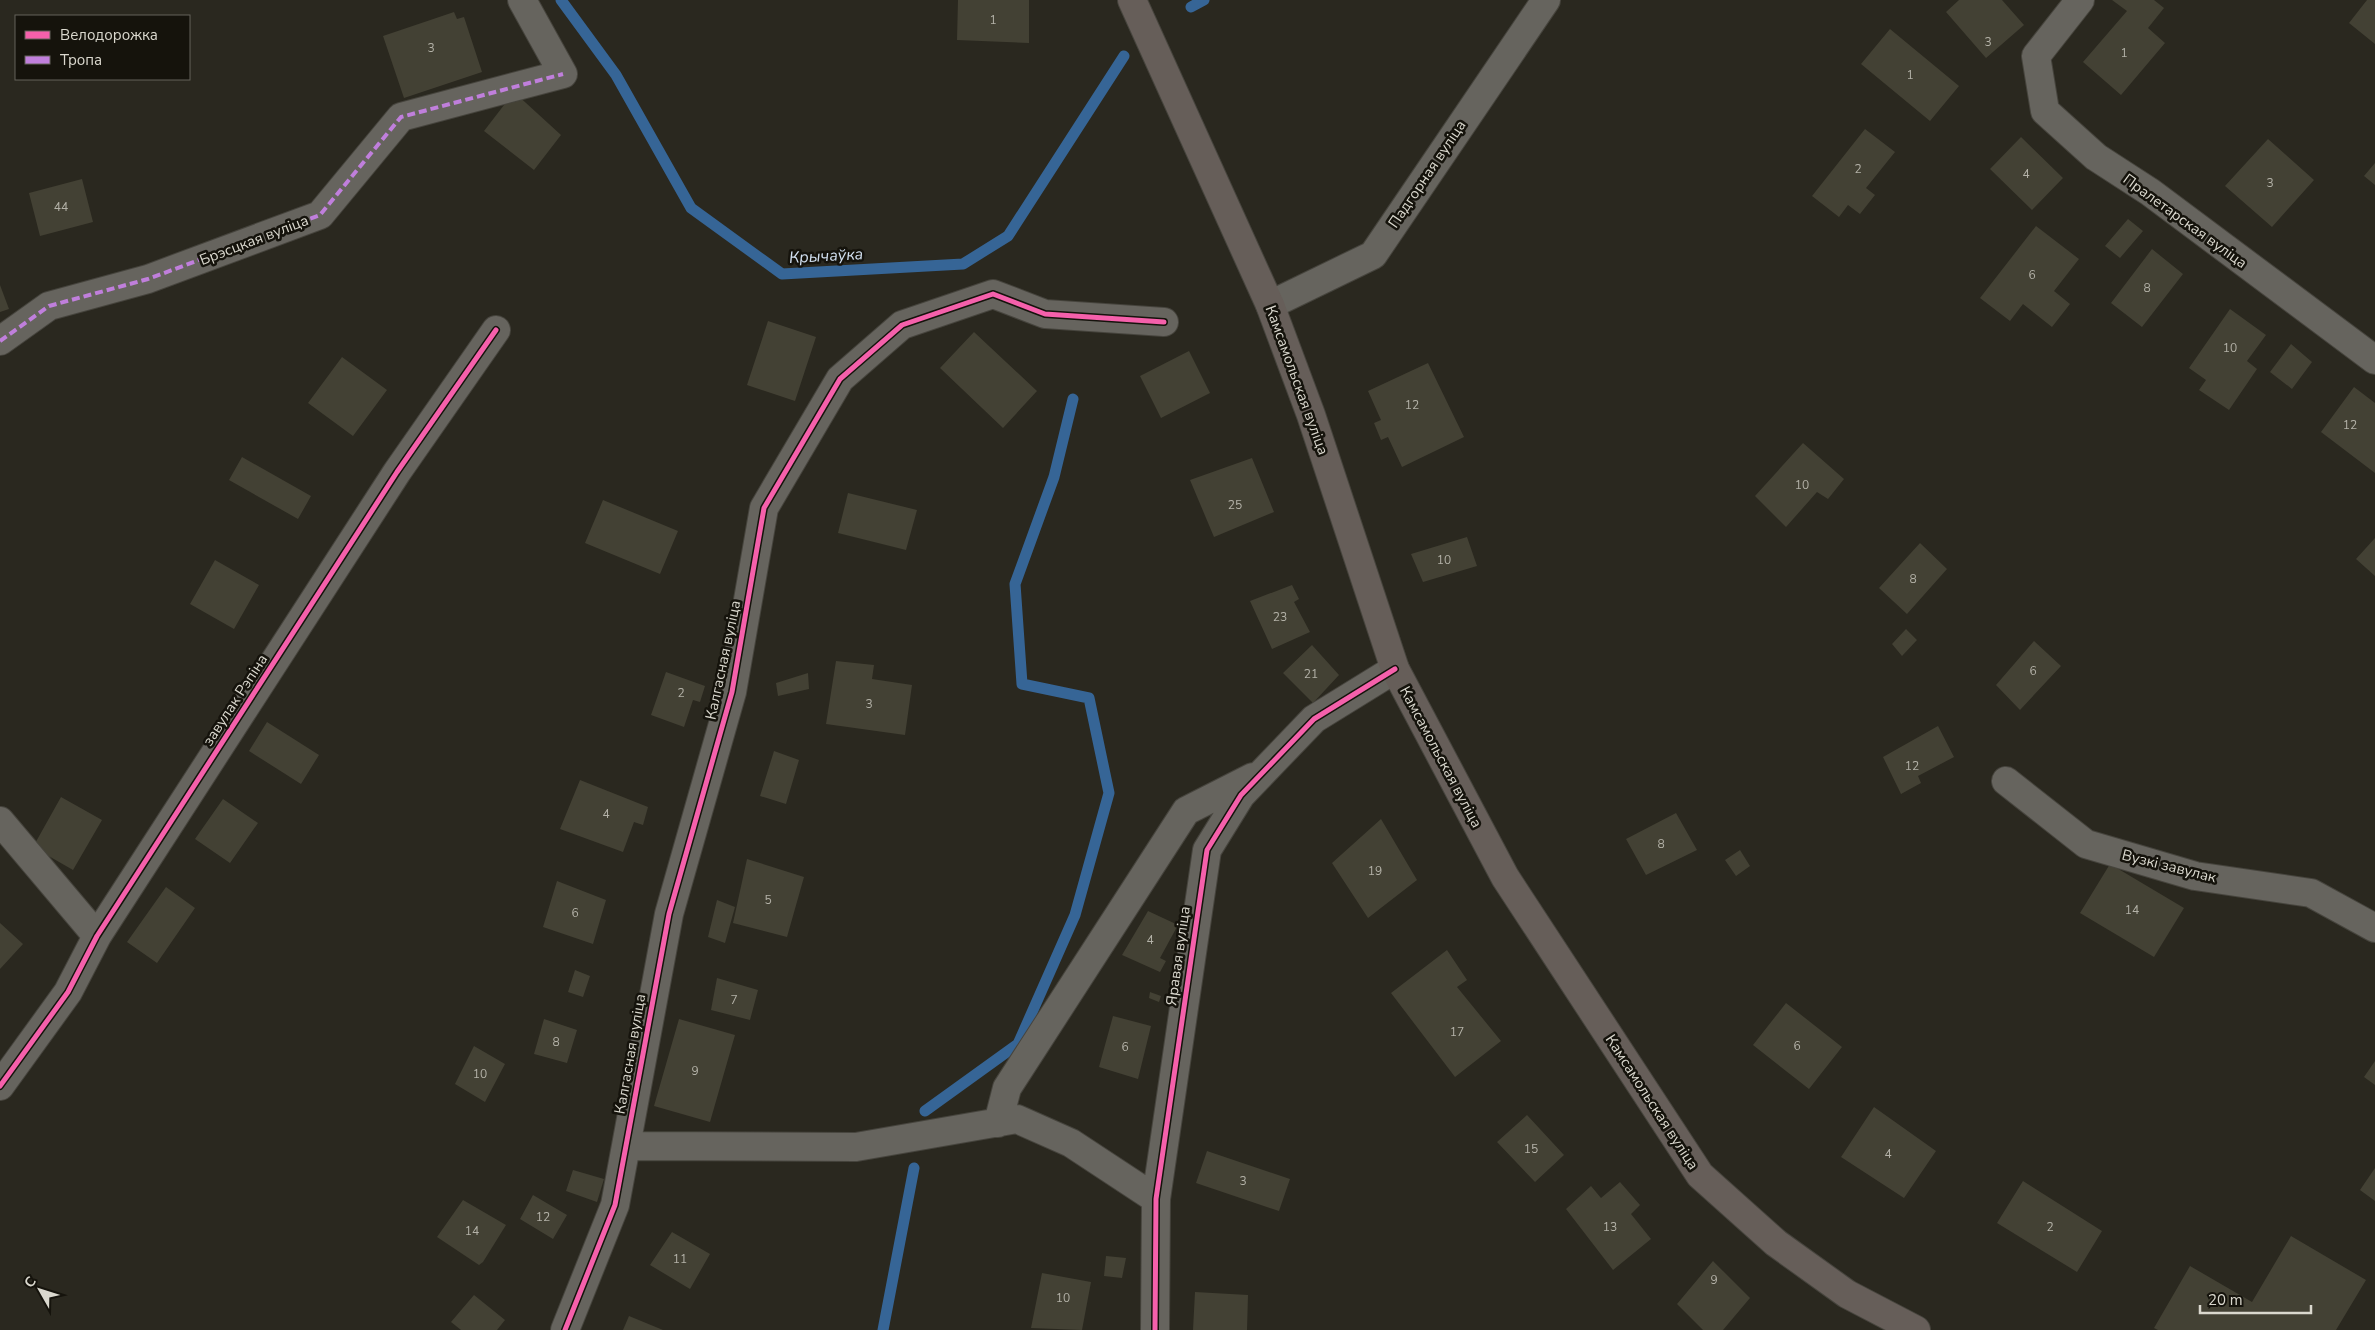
<svg xmlns="http://www.w3.org/2000/svg" width="2375" height="1330" viewBox="0 0 2375 1330" font-family="'Nunito Sans',sans-serif">
	<style>
		.lines { fill: none; stroke-linecap: round; stroke-linejoin: round }
		.stream { stroke: #366596; stroke-width: 11 }
		.building { fill: #434134 }
		.minor-casing { stroke: #46443d; stroke-width: 30 }
		.major-casing { stroke: #46443d; stroke-width: 30 }
		.minor { stroke: #66645e; stroke-width: 28 }
		.major { stroke: #665e59; stroke-width: 28 }
		.quiet { stroke: #c07fdc; stroke-width: 4; stroke-dasharray: 8 4; stroke-linecap: butt }
		.cycleway-casing { stroke: #15130c; stroke-width: 8 }
		.cycleway { stroke: #f560ab; stroke-width: 5 }
		.labels { text-anchor: middle; stroke-width: 5; stroke-linejoin: round; paint-order: stroke }
		.number-label { font-size: 12px; fill: #b4b2a8 }
		.street-label { font-size: 15px; fill: #dad8ce; stroke: #15130c }
		.water-label { font-size: 16px; font-style: italic; fill: #d2e0f0; stroke: #15130c }
	</style>
	<rect width="100%" height="100%" fill="#2a281f"/>
	<g class="lines">
		<!-- stream -->
		<path class="stream" d="M561 0 616 75 691 208 782 274 963 264 1008 236 1124 56
			M1191 7 1204 0
			M925 1111 1018 1044 1075 915 1109 793 1089 698 1022 684 1015 584 1054 477 1073 399
			M883 1330 914 1168"/>
	</g>
	<!-- building -->
	<path class="building" d="M958 0H1029V43L957 40Z
		M1959 0H2002L2024 25 1986 58 1946 12Z
		M2112 0H2154L2164 8 2148 28 2165 43 2121 95 2083 62 2127 11Z
		M2367 0H2375V44L2349 23Z
		M454 12 457 19 464 17 482 72 404 98 383 36Z
		M1890 29 1959 86 1930 121 1861 64Z
		M514 92 561 135 534 170 484 131Z
		M1865 129 1895 152 1866 188 1875 195 1860 214 1848 205 1839 217 1812 196Z
		M2021 137 2063 178 2032 210 1990 169Z
		M2268 139 2314 180 2272 227 2225 186Z
		M2375 163V185L2364 176Z
		M82 179 93 222 40 236 29 193Z
		M2128 219 2143 231 2120 258 2105 246Z
		M2036 226 2079 259 2054 291 2070 304 2052 327 2023 304 2010 321 1980 298Z
		M2152 249 2183 274 2142 327 2111 303Z
		M0 285 9 309 0 312Z
		M2230 309 2266 335 2247 361 2257 369 2229 410 2199 390 2206 380 2189 368Z
		M768 321 816 337 795 401 747 385Z
		M974 332 1037 391 1003 428 940 368Z
		M2291 344 2312 362 2292 389 2270 372Z
		M1189 351 1210 393 1161 418 1140 376Z
		M342 357 387 390 353 436 308 403Z
		M1428 363 1464 437 1402 467 1388 437 1381 440 1374 423 1381 420 1368 391Z
		M2354 387 2375 403V473L2321 432Z
		M1803 443 1844 479 1828 499 1817 492 1786 527 1755 496Z
		M242 457 311 496 298 519 229 480Z
		M1252 458 1274 512 1214 537 1190 480Z
		M848 493 917 510 906 550 838 533Z
		M603 500 678 531 660 574 585 543Z
		M1467 537 1477 566 1423 582 1411 554Z
		M2375 538V576L2356 559Z
		M1920 543 1947 569 1907 614 1879 588Z
		M215 560 259 585 234 629 190 604Z
		M1292 585 1299 599 1294 602 1310 632 1272 649 1250 601Z
		M1906 629 1917 640 1902 656 1892 644Z
		M2034 641 2061 666 2020 710 1996 685Z
		M1312 645 1339 675 1313 703 1283 673Z
		M836 661 874 665 872 679 912 685 905 735 826 724Z
		M666 672 705 686 700 702 693 700 684 727 651 715Z
		M808 673 809 689 778 696 776 683Z
		M267 722 319 755 301 784 249 751Z
		M1938 726 1954 757 1918 776 1921 783 1901 794 1883 757Z
		M774 751 799 760 786 804 760 796Z
		M580 780 648 807 643 825 634 822 623 852 560 829Z
		M61 797 102 820 73 870 33 847Z
		M223 799 258 823 230 863 195 839Z
		M1676 813 1697 850 1646 875 1626 839Z
		M1381 819 1417 880 1368 918 1332 863Z
		M1740 850 1750 866 1736 876 1725 860Z
		M747 859 804 877 787 937 733 923Z
		M2110 864 2184 908 2154 957 2080 913Z
		M557 881 606 900 593 944 543 927Z
		M166 887 195 908 157 963 127 942Z
		M717 900 735 907 725 943 708 937Z
		M1148 911 1178 925 1160 958 1166 961 1160 972 1122 955Z
		M0 923 23 944 0 969Z
		M1447 950 1467 980 1457 987 1501 1041 1455 1077 1391 993Z
		M575 970 590 976 583 997 568 992Z
		M717 978 758 990 750 1020 711 1010Z
		M1150 992 1161 996 1159 1002 1149 998Z
		M1786 1003 1842 1047 1809 1089 1753 1045Z
		M1113 1016 1151 1026 1138 1079 1099 1067Z
		M544 1019 577 1030 567 1063 534 1054Z
		M679 1019 735 1035 710 1122 654 1106Z
		M474 1046 505 1064 485 1102 455 1084Z
		M2375 1061V1085L2364 1077Z
		M1874 1107 1936 1151 1904 1198 1841 1157Z
		M1527 1115 1564 1155 1535 1182 1497 1142Z
		M1207 1151 1290 1179 1279 1211 1196 1183Z
		M2375 1168V1201L2360 1190Z
		M573 1170 604 1179 597 1202 566 1191Z
		M2023 1181 2102 1231 2077 1272 1997 1223Z
		M1620 1182 1640 1205 1631 1214 1651 1239 1613 1270 1566 1209 1591 1186 1601 1198Z
		M533 1195 567 1215 553 1239 520 1219Z
		M463 1200 506 1225 483 1262 479 1265 437 1237Z
		M672 1232 710 1254 690 1289 650 1265Z
		M2291 1236 2366 1280 2336 1330H2158L2154 1328 2190 1266 2252 1302Z
		M1106 1256 1126 1258 1122 1278 1104 1276Z
		M1713 1261 1750 1298 1723 1330H1703L1677 1304Z
		M1042 1273 1091 1282 1082 1330 1031 1328Z
		M1195 1292 1248 1295 1247 1330H1193Z
		M474 1295 505 1320 497 1330H461L451 1322Z
		M629 1316 663 1330H623Z"/>
	<g class="lines">
		<!-- minor casing -->
		<g class="minor-casing">
			<path id="minor" d="M2080 0 2036 56 2045 111 2096 157 2150 192 2375 360
				M1270 305 1373 255 1546 0
				M0 341 49 306 148 279 320 215 401 117 563 74 522 0
				M2006 781 2086 844 2195 876 2311 893 2375 928
				M0 821 97 936
				M0 1086 68 992 97 936 397 472 496 330
				M998 1123 1007 1088 1186 811 1253 777
				M626 1146 856 1147 1017 1119 1071 1143 1156 1199
				M565 1330 615 1205 669 914 732 692 764 508 840 379 902 325 993 294 1045 314 1164 322
				M1155 1330 1156 1199 1207 850 1241 795 1314 719 1395 669"/>
		</g>
		<!-- major casing -->
		<g class="major-casing">
			<path id="major" d="M1132 0 1270 305 1311 415 1395 669 1505 877 1700 1175 1776 1243 1847 1294 1916 1330"/>
		</g>
		<!-- minor -->
		<use href="#minor" class="minor"/>
		<!-- major -->
		<use href="#major" class="major"/>
		<!-- quiet -->
		<path class="quiet" d="M0 341 49 306 148 279 320 215 401 117 563 74"/>
		<!-- cycleway casing -->
		<g class="cycleway-casing">
			<path id="cycleway" d="M0 1086 68 992 97 936 397 472 496 330
				M565 1330 615 1205 669 914 732 692 764 508 840 379 902 325 993 294 1045 314 1164 322
				M1155 1330 1156 1199 1207 850 1241 795 1314 719 1395 669"/>
		</g>
		<!-- cycleway -->
		<use href="#cycleway" class="cycleway"/>
	</g>
	<g class="labels">
		<!-- number labels -->
		<g class="number-label">
			<text x="993" y="24">1</text>
			<text x="1988" y="46">3</text>
			<text x="431" y="52">3</text>
			<text x="2124" y="57">1</text>
			<text x="1910" y="79">1</text>
			<text x="1858" y="173">2</text>
			<text x="2026" y="178">4</text>
			<text x="2270" y="187">3</text>
			<text x="61" y="211">44</text>
			<text x="2032" y="279">6</text>
			<text x="2147" y="292">8</text>
			<text x="2230" y="352">10</text>
			<text x="1412" y="409">12</text>
			<text x="2350" y="429">12</text>
			<text x="1802" y="489">10</text>
			<text x="1235" y="509">25</text>
			<text x="1444" y="564">10</text>
			<text x="1913" y="583">8</text>
			<text x="1280" y="621">23</text>
			<text x="2033" y="675">6</text>
			<text x="1311" y="678">21</text>
			<text x="681" y="697">2</text>
			<text x="869" y="708">3</text>
			<text x="1912" y="770">12</text>
			<text x="606" y="818">4</text>
			<text x="1661" y="848">8</text>
			<text x="1375" y="875">19</text>
			<text x="768" y="904">5</text>
			<text x="2132" y="914">14</text>
			<text x="575" y="917">6</text>
			<text x="1150" y="944">4</text>
			<text x="734" y="1004">7</text>
			<text x="1457" y="1036">17</text>
			<text x="556" y="1046">8</text>
			<text x="1797" y="1050">6</text>
			<text x="1125" y="1051">6</text>
			<text x="695" y="1075">9</text>
			<text x="480" y="1078">10</text>
			<text x="1531" y="1153">15</text>
			<text x="1888" y="1158">4</text>
			<text x="1243" y="1185">3</text>
			<text x="543" y="1221">12</text>
			<text x="1610" y="1231">13</text>
			<text x="2050" y="1231">2</text>
			<text x="472" y="1235">14</text>
			<text x="680" y="1263">11</text>
			<text x="1714" y="1284">9</text>
			<text x="1063" y="1302">10</text>
		</g>
		<!-- street labels -->
		<g class="street-label">
			<text transform="translate(1427 174) rotate(-56)" y="5">Падгорная вуліца</text>
			<text transform="translate(2185 221) rotate(36)" y="5">Пралетарская вуліца</text>
			<text transform="translate(254 240) rotate(-21)" y="5">Брэсцкая вуліца</text>
			<text transform="translate(1297 380) rotate(70)" y="5">Камсамольская вуліца</text>
			<text transform="translate(723 660) rotate(-78)" y="5">Калгасная вуліца</text>
			<text transform="translate(235 700) rotate(-57)" y="5">завулак Рэпіна</text>
			<text transform="translate(1441 757) rotate(62)" y="5">Камсамольская вуліца</text>
			<text transform="translate(2169 866) rotate(14)" y="5">Вузкі завулак</text>
			<text transform="translate(1178 956) rotate(-82)" y="5">Яравая вуліца</text>
			<text transform="translate(630 1054) rotate(-80)" y="5">Калгасная вуліца</text>
			<text transform="translate(1652 1102) rotate(57)" y="5">Камсамольская вуліца</text>
		</g>
		<!-- water labels -->
		<g class="water-label">
			<text transform="translate(826 255) rotate(-3)" y="6">Крычаўка</text>
		</g>
	</g>
	<!-- legend -->
	<rect x="15" y="15" width="175" height="65" fill="#15130c" stroke="#64625a"/>
	<rect x="25" y="31" width="25" height="8" fill="#f560ab" stroke="#64625a"/>
	<text x="60" y="40" font-size="15" fill="#dad8ce">Велодорожка</text>
	<rect x="25" y="56" width="25" height="8" fill="#c07fdc" stroke="#64625a"/>
	<text x="60" y="65" font-size="15" fill="#dad8ce">Тропа</text>
	<!-- north arrow -->
	<g transform="translate(40 1290) rotate(309)" stroke="#15130c" stroke-width="4" paint-order="stroke">
	<path d="M0-4L9 19L0 12L-9 19Z" fill="#dad8ce"/>
	<text y="-8" font-size="14" font-weight="bold" text-anchor="middle" fill="#dad8ce">С</text>
	</g>
	<!-- scale -->
	<path d="M2200 1305v8h111v-8" fill="none" stroke="#dad8ce" stroke-width="2.5"/>
	<text x="2208" y="1305" font-size="15" fill="#dad8ce" stroke="#15130c" stroke-width="4" paint-order="stroke">20 m</text>
</svg>
